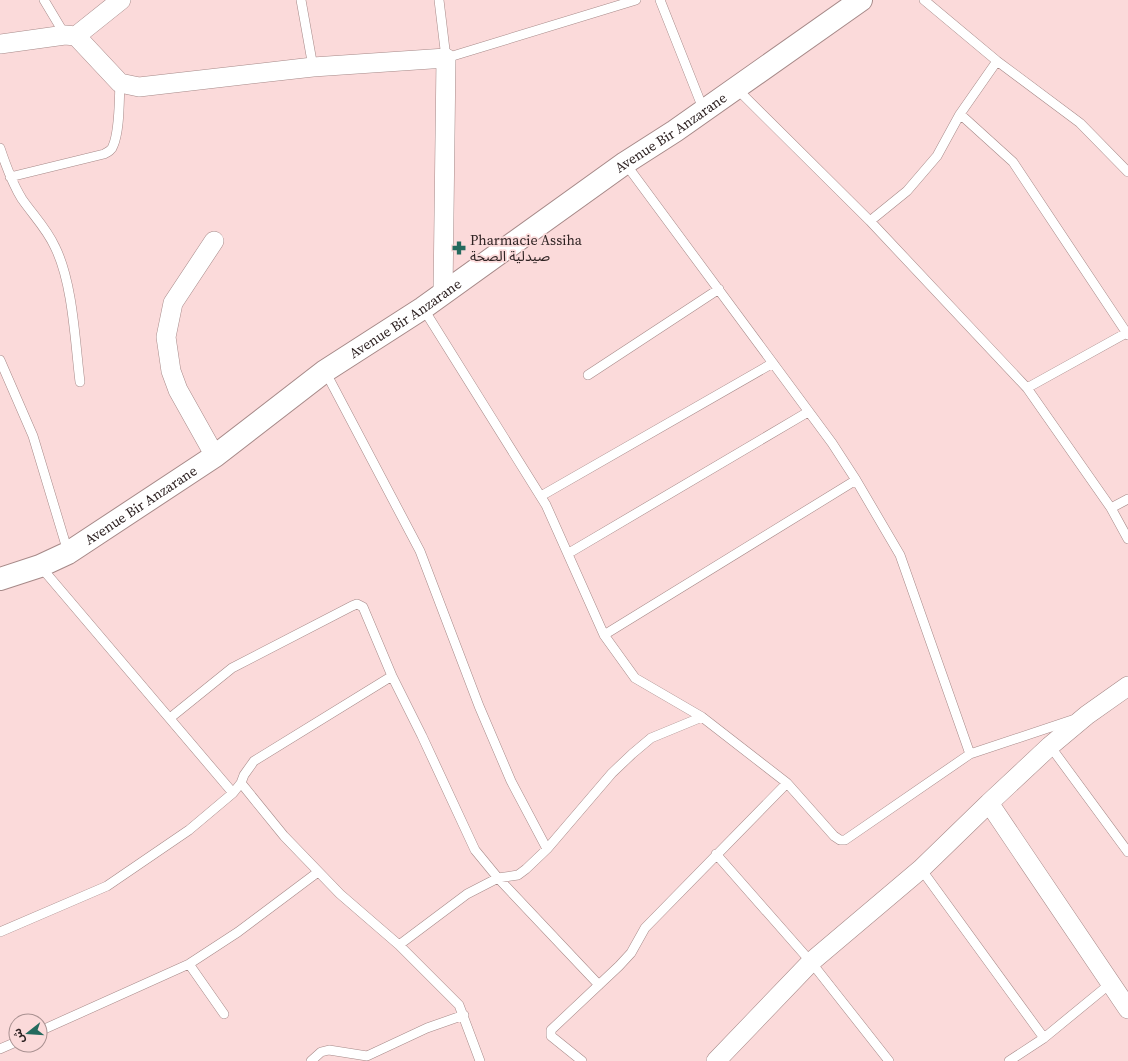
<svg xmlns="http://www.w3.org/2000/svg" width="1128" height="1061" viewBox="0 0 1128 1061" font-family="'Source Serif 4','Noto Sans Arabic',serif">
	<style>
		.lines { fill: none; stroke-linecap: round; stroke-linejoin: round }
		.service-casing { stroke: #a68988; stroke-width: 10 }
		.minor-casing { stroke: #a68988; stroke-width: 20 }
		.tertiary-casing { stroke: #a68988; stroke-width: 24 }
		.service { stroke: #fff; stroke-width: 9 }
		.minor { stroke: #fff; stroke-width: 19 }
		.tertiary { stroke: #fff; stroke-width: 22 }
		.labels { text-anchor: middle; stroke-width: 3.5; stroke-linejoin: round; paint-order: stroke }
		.street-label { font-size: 14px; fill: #2f2323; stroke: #fbdada }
		.poi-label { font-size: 14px; fill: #2f2323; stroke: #fbdada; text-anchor: start }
	</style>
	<rect width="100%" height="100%" fill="#fbdada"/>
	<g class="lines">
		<!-- service casing -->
		<g class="service-casing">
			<path id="service" d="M44 0 65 35
				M301 0 313 67
				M439 0 446 58 636 0
				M660 0 704 111
				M924 0 997 61 1080 123 1128 172
				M736 88 870 221 1027 388 1111 508 1128 539
				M960 114 1013 162 1128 335
				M0 148C6 166 12 183 22 199 33 215 47 229 55 247 73 283 75 342 80 382
				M625 163 832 443 856 480 900 555 970 754
				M10 177 104 154C108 152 112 150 113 146 120 130 119 100 120 83
				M870 221 907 191 937 156 960 114 997 61
				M423 308 546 505 604 635 635 678 702 717
				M0 360 33 436 68 552
				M325 371 420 551 479 706 511 781 547 849
				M588 375 719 289
				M1027 388 1128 332
				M541 496 773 363
				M1111 508 1128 499
				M569 553 808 412
				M40 566 233 793
				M604 635 856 480
				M170 718 232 668 352 606 357 604 363 607 392 676 422 736 475 850 498 878 599 985
				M1050 746 1128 852
				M241 783 284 836 340 894 399 945 459 1005 480 1061
				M787 783 834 836 840 840H845L970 754 1072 720
				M716 854 811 962 889 1061
				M921 869 1044 1038
				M0 932 107 886 189 830 233 793 241 783 244 775 254 761 392 676
				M399 945 467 894 498 878 518 875 526 869 547 849 612 773 632 754 651 738 702 717 787 783 645 928 631 953 619 966 551 1030V1036L582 1061
				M189 964 224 1014
				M40 1031 189 964 238 932 318 872
				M0 1049 16 1042
				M311 1061 321 1052 329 1050 367 1056 427 1028 464 1015
				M1009 1061 1044 1038 1111 983"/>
		</g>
		<!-- minor casing -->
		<g class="minor-casing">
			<path id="minor" d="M76 36 120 83 139 87 313 67 446 58 443 293
				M0 44 65 35 76 36 121 0
				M214 241 173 303 166 337 171 371 178 390 215 456
				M1128 686 1087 715 1050 746 989 803 1128 1009
				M716 1061 811 962 921 869 989 803"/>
		</g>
		<!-- tertiary casing -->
		<g class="tertiary-casing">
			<g id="tertiary">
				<path id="s1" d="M0 579 40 566 68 553 215 456 325 371 423 308 625 163 675 131 861 0"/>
			</g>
		</g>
		<!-- service -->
		<use href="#service" class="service"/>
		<!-- minor -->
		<use href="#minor" class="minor"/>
		<!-- tertiary -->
		<use href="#tertiary" class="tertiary"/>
	</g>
	<!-- icons -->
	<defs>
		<g id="pharmacy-bare" transform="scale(1.08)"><path d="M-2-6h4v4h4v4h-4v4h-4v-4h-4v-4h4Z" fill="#246a5e" stroke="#fbdada" stroke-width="2.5" paint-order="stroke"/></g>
	</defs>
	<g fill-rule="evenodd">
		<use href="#pharmacy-bare" x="459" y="248"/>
	</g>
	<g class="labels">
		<!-- street labels -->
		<g class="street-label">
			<text dy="5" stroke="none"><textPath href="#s1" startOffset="808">Avenue Bir Anzarane</textPath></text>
			<text dy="5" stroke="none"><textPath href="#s1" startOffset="484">Avenue Bir Anzarane</textPath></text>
			<text dy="5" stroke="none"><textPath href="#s1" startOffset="160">Avenue Bir Anzarane</textPath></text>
		</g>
		<!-- poi labels -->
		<g class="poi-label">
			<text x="470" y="245">Pharmacie Assiha<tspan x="470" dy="16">صيدلية الصحة</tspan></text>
		</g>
	</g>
	<!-- north arrow -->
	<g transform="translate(28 1033) rotate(253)"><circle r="19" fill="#fbdada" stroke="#a99191"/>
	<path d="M0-3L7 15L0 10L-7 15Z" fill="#246a5e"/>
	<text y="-6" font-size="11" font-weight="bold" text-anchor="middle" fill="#2f2323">ش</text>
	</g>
</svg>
